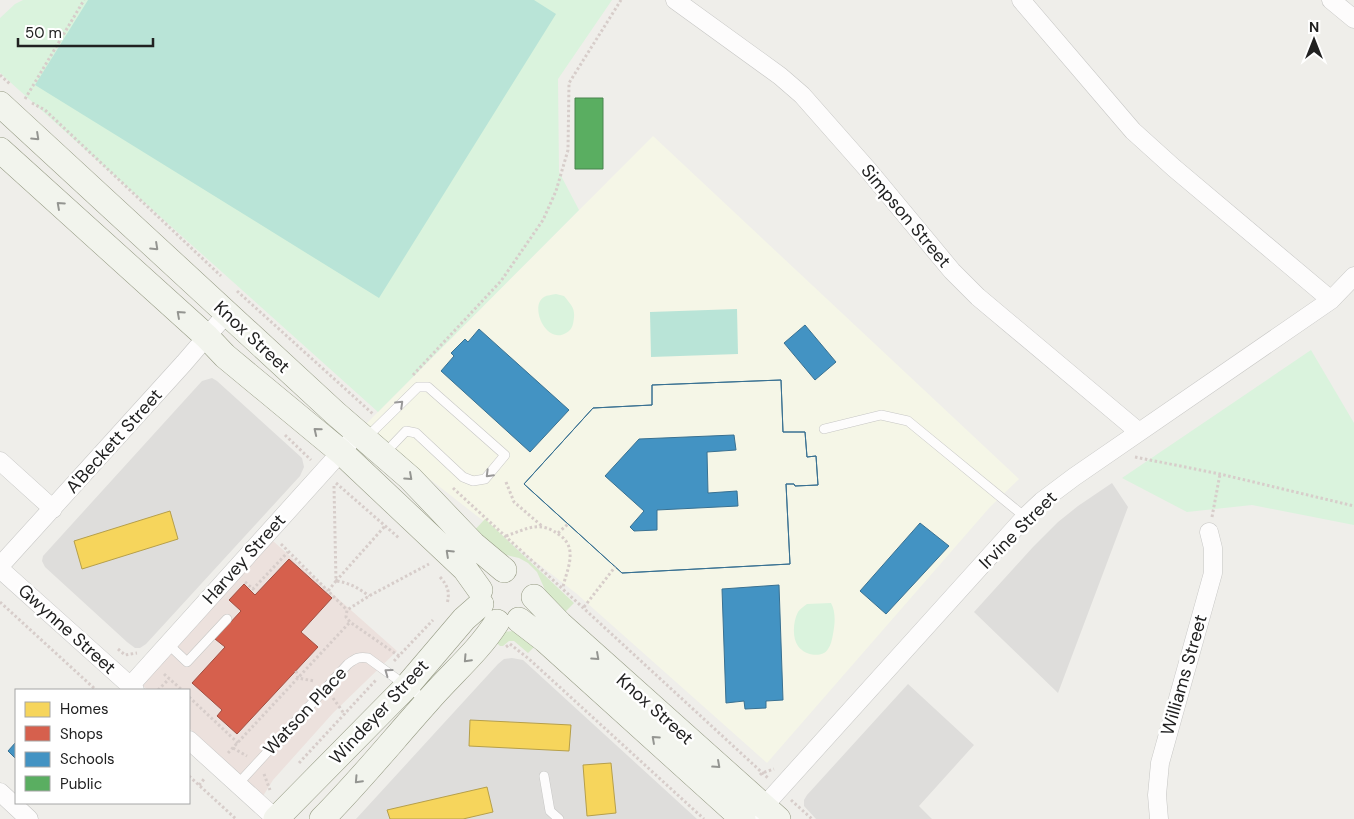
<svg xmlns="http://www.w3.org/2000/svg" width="1354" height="819" viewBox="0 0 1354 819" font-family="'DM Sans',sans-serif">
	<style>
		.residential { fill: #dedddb }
		.commercial { fill: #ece1dd }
		.education { fill: #f5f6e7 }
		.grass { fill: #d8eacb }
		.park { fill: #daf3dd }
		.pitch { fill: #b9e4d7 }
		.homes { fill: #f6d55c; stroke: #b69f4a }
		.shops { fill: #d6604d; stroke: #a04d40 }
		.schools { fill: #4393c3; stroke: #397192; fill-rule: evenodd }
		.public { fill: #5aae61; stroke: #49844e }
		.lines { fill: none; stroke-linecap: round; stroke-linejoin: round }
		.lane-casing { stroke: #c6c6c4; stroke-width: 10 }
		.street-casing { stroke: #c6c6c4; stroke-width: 19 }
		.secondary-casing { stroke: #949982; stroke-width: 26 }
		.path { stroke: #d7cdca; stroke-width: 3; stroke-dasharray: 2.5 2.5; stroke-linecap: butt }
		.lane { stroke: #fdfcfc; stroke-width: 9 }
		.street { stroke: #fdfcfc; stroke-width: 18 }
		.secondary { stroke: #f2f4ed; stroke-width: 25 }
		.oneway { stroke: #949591 }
		.oneway2 { stroke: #9a9999 }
		.labels { text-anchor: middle; stroke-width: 5; stroke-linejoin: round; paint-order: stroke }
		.street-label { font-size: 18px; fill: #212121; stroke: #fff }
	</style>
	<rect width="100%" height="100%" fill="#efeeea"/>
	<!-- residential -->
	<path class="residential" d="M212 378 217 381 302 458 304 467 300 476 146 644 140 648H135L127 642 45 567 42 561 43 556 202 381Z
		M1112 483 1128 507 1058 693 974 612 1033 547 1058 522 1078 506Z
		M512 658 523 660 697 819H356L498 664 504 659Z
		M908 684 974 745 919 806 932 819H816L804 806V800L807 795Z"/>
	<!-- commercial -->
	<path class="commercial" d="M273 541 397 651 333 713 273 780 263 796 189 728V690H148L140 684Z"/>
	<!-- education -->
	<path class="education" d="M653 136 1019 479 990 507 767 763 577 594 363 427Z"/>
	<!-- grass -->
	<path class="grass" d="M485 519 574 603 565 612 546 592 537 572 528 563 519 558 498 553 471 534Z
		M514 631 539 642 528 653 514 641H509L503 646H500L494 640 503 632Z"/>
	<!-- park -->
	<path class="park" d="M23 0H612L558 79 559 172 579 210 378 412 0 73V18L15 4Z
		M556 294 564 296C573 307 576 309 573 324 572 328 570 331 566 333 546 345 529 306 544 297 547 295 552 295 556 294Z
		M1311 350 1354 423V525L1252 505 1187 512 1122 478Z
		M831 603C836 612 835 624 833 634 832 639 831 645 828 649 822 659 804 655 798 646 792 638 793 621 798 612 800 609 804 606 807 604Z"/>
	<!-- pitch -->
	<path class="pitch" d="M88 0H534L556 14 379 298 35 85Z
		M737 309 738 354 651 357 650 312Z"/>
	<!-- homes -->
	<path class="homes" d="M170 511 178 539 82 569 74 541Z
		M470 720 571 725 569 751 469 746Z
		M611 763 616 813 587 816 583 765Z
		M487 787 493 812 463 819H390L387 810Z"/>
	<!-- shops -->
	<path class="shops" d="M289 559 332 598 301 632 318 647 237 734 217 716 222 710 192 683 225 647 215 639 241 611 229 600 244 584 255 595Z"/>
	<!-- schools -->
	<path class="schools" d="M805 325 836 362 815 380 784 343Z
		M479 329 569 410 530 452 441 371 454 356 451 353 465 339 468 342Z
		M781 380 783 432H805L807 457 816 456 818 485 795 486 794 484H786L790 564 622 573 524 484 593 408 652 405V385ZM734 435 736 450 707 452 708 493 737 491 738 506 657 510V530L634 531 630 527 644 511 605 476 639 439Z
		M781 380 783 432H805L807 457 816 456 818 485 795 486 794 484H786L790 564 622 573 524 484 593 408 652 405V385Z
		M920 523 949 546 886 614 860 591Z
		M779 585 783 700 766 701V708L745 709 744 701 726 703 722 589Z
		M16 742V759L8 751Z"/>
	<!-- public -->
	<path class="public" d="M575 98H603V169H575Z"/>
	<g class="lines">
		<!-- lane casing -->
		<g class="lane-casing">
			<path id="lane" d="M824 429 881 415 908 421 1025 517
				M366 438 418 387H428L505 455 485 479 473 481 463 477 416 433 406 431 384 454
				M168 644 187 662 227 619
				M544 776 550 811 559 819
				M238 784 348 664C355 659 359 656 368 658L427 701"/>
		</g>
		<!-- street casing -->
		<g class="street-casing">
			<path id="street" d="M675 0 780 76 802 95 869 171 952 271 978 297 1139 432
				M1021 0 1133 131 1174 168 1331 300
				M1331 0 1354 19
				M0 461 53 509
				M0 566 184 363 227 313
				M0 569 135 690
				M130 686 349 443
				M189 740 276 819
				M0 792 29 819
				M756 815 1025 517 1042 501 1074 477 1331 300 1354 276
				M1159 819 1157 795 1160 763 1213 573V548L1209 532"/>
		</g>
		<!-- secondary casing -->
		<g class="secondary-casing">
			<path id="secondary" d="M0 104 335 413 410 478 473 544 504 570
				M0 150 207 337 225 356 341 452 465 569 480 590
				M534 597 560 624 778 819
				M519 620 545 640 743 819
				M276 819 407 686 464 619 481 604
				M322 819C359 782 392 741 427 702 450 675 478 652 497 622"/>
		</g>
		<!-- path -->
		<path class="path" d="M0 75 11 85
			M25 99 84 0
			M32 103 45 110 221 276
			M237 291 373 414
			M413 375 501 281 543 220 556 191 568 150 569 83 621 0
			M285 435 311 460
			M1135 457 1220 474 1354 506
			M506 482 514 502 542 526
			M336 483 399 538
			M334 486 336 581 328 591 347 610
			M453 488 768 778
			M1212 517 1220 474
			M558 533 568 524
			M506 536C529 528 540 520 561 536 566 540 570 546 570 553 571 564 565 577 563 587
			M281 544 328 591
			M440 577C448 586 450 592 447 604
			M336 581 385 526
			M337 581C349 583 359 588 369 596
			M245 582 253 589 288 552
			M0 602 96 690
			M584 607 615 567
			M506 647 510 644 529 659 704 819
			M118 649 125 655 137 653
			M399 656 350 622 346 617 347 610 369 596 429 564
			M394 661 433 620
			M296 671 298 678 314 681
			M164 674 182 690
			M158 690 169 679
			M189 697 238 743
			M333 698 345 715
			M233 748 247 756
			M228 753 350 622
			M299 763 376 680
			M264 774 270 790
			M760 775 762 773 774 769
			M189 776 236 819
			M199 785 205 778
			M791 800 812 819"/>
		<!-- lane -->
		<use href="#lane" class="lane"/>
		<!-- street -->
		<use href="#street" class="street"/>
		<!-- secondary -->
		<use href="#secondary" class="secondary"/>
	</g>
	<!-- one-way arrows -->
	<defs><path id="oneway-chevron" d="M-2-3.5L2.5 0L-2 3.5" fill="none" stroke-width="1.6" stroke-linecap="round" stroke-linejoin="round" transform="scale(1.25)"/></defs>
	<g class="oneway">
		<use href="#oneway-chevron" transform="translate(36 137) rotate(43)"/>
		<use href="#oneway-chevron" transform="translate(60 205) rotate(-138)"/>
		<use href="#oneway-chevron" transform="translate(155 247) rotate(43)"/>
		<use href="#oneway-chevron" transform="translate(180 314) rotate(-138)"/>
		<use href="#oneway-chevron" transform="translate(317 431) rotate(-141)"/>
		<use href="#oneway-chevron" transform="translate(409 477) rotate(42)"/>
		<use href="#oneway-chevron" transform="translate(449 553) rotate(-137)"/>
		<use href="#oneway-chevron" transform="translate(596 657) rotate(42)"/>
		<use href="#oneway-chevron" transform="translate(467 659) rotate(133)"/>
		<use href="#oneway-chevron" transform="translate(655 739) rotate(-138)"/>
		<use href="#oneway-chevron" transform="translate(717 765) rotate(42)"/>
		<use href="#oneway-chevron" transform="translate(358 780) rotate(133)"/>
	</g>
	<g class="oneway2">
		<use href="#oneway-chevron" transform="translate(400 404) rotate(-44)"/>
		<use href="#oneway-chevron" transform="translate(489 474) rotate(135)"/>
		<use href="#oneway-chevron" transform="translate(388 672) rotate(-144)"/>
	</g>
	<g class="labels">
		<!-- street labels -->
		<g class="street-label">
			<text transform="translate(906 216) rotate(50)" y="6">Simpson Street</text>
			<text transform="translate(252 337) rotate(43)" y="6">Knox Street</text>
			<text transform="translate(114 441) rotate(-48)" y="6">A'Beckett Street</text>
			<text transform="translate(1018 530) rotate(-45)" y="6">Irvine Street</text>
			<text transform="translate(244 559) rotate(-48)" y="6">Harvey Street</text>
			<text transform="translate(67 629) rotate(42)" y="6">Gwynne Street</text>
			<text transform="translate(1184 675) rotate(-74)" y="6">Williams Street</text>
			<text transform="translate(655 709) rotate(42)" y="6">Knox Street</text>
			<text transform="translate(305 711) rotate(-47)" y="6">Watson Place</text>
			<text transform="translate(379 712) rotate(-47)" y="6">Windeyer Street</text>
		</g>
	</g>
	<!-- legend -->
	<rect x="15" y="689" width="175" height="115" fill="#ffffff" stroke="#a6a6a6"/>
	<rect x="25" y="702" width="25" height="15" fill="#f6d55c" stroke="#a6a6a6"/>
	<text x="60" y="714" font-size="15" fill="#212121">Homes</text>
	<rect x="25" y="726" width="25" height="15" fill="#d6604d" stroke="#a6a6a6"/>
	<text x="60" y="739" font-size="15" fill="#212121">Shops</text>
	<rect x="25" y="752" width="25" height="15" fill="#4393c3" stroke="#a6a6a6"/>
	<text x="60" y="764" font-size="15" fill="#212121">Schools</text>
	<rect x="25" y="776" width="25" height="15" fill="#5aae61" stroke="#a6a6a6"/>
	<text x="60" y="789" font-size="15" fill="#212121">Public</text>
	<!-- north arrow -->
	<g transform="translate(1314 40)" stroke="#ffffff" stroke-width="4" paint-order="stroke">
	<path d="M0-4L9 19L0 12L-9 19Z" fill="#212121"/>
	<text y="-8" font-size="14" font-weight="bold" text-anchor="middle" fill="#212121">N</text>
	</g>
	<!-- scale -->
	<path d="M18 38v8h135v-8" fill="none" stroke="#212121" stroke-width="2.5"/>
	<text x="25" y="38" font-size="15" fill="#212121" stroke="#ffffff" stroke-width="4" paint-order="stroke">50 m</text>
</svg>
